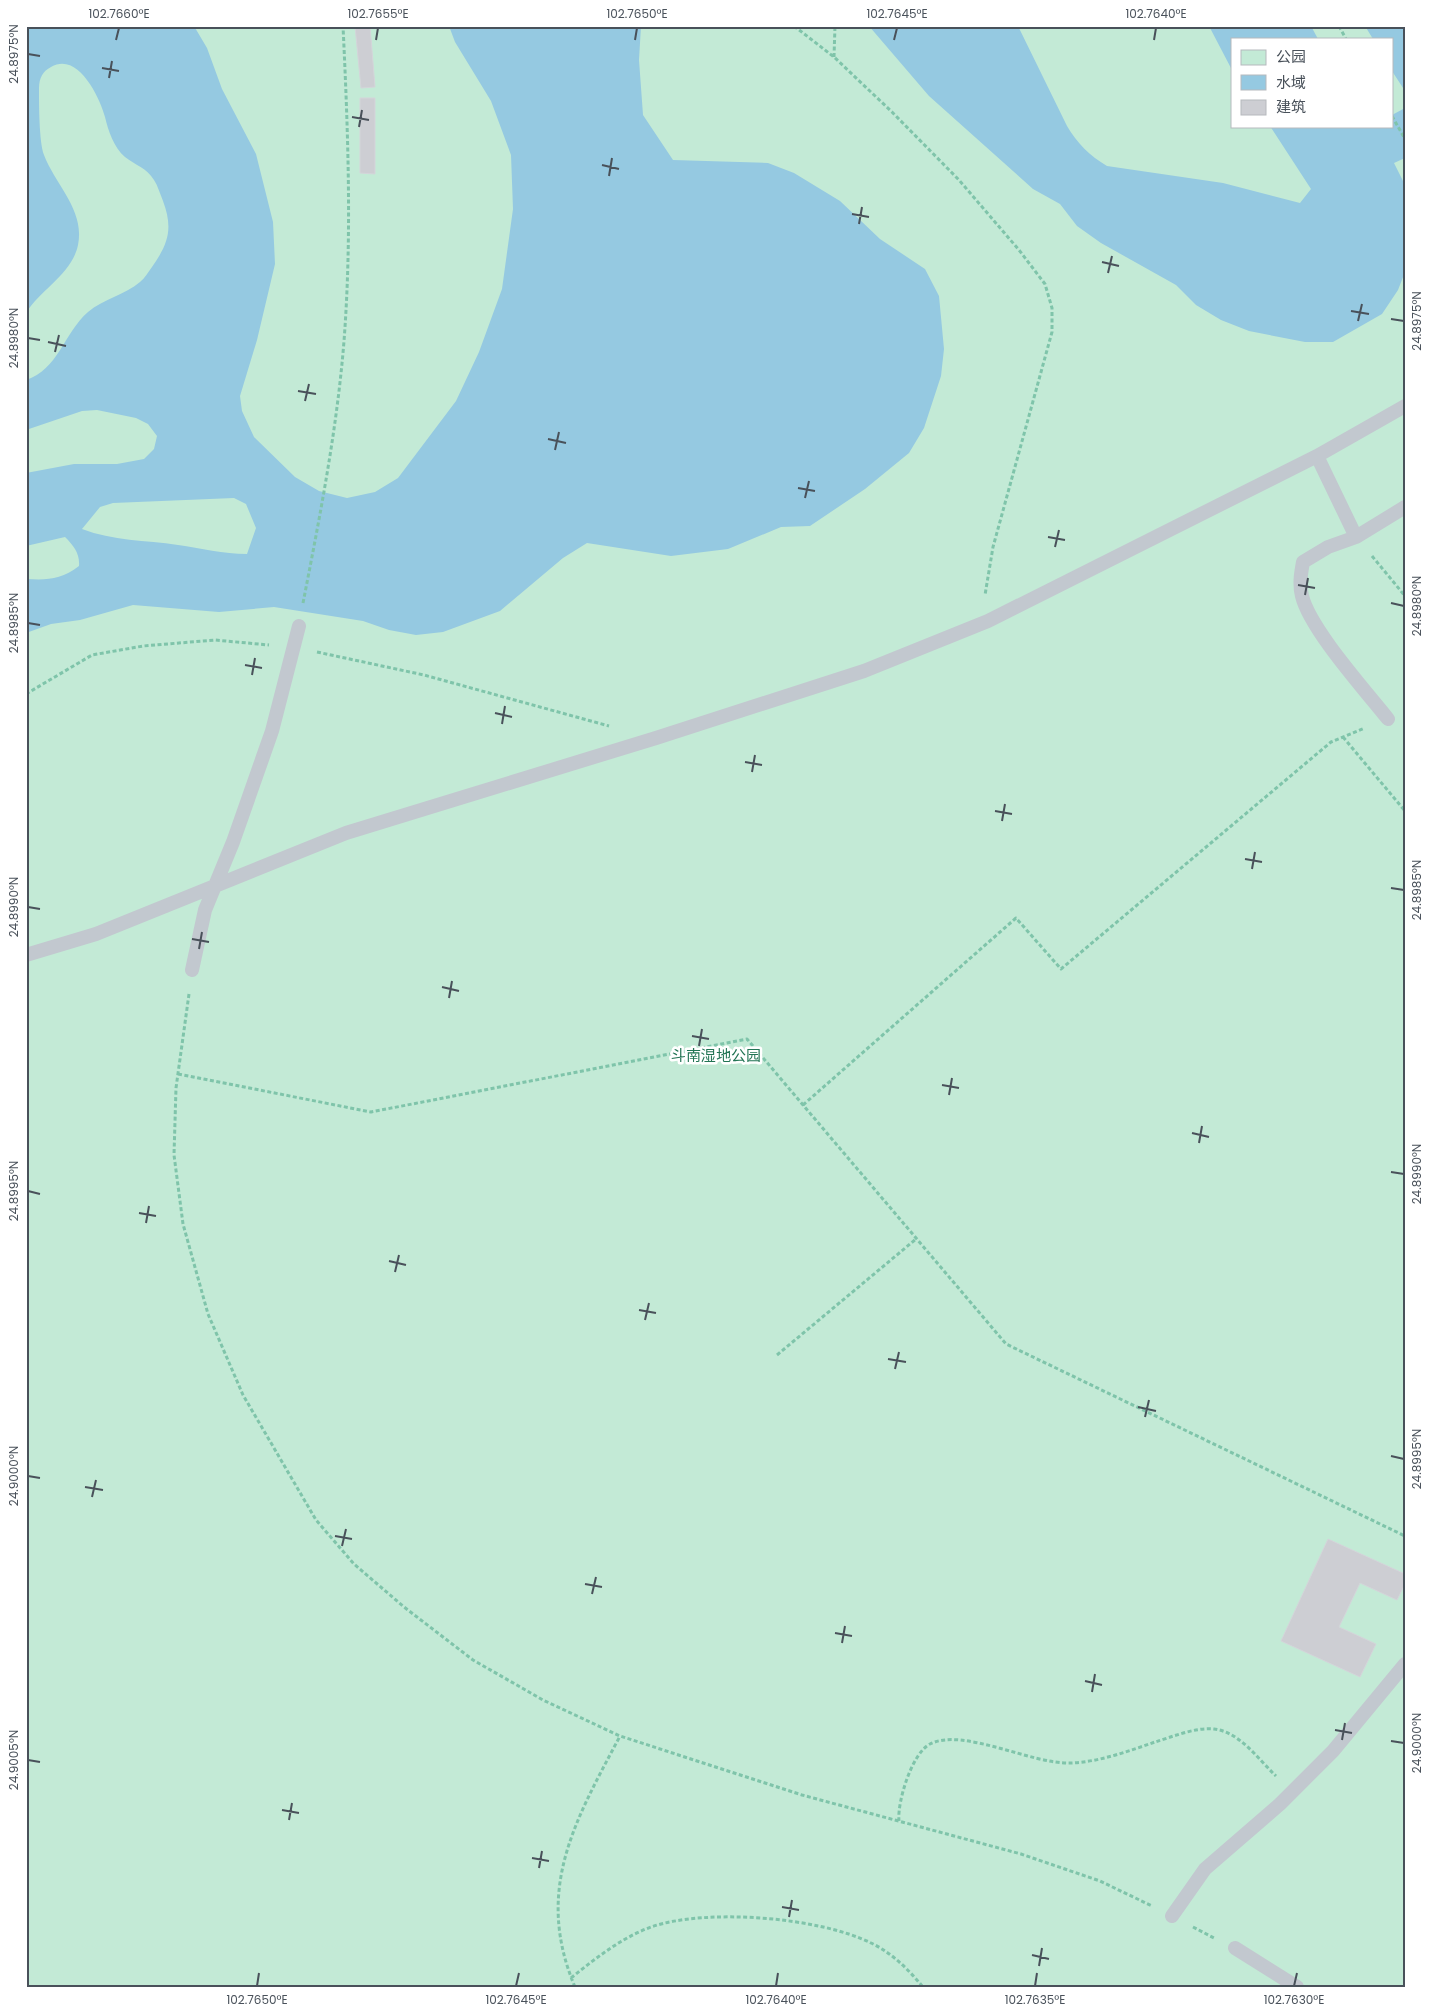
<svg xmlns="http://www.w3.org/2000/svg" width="1431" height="2013" viewBox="0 0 1431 2013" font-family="Poppins,'Noto Sans SC',sans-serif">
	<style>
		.green { fill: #c3ead6; fill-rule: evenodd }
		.water { fill: #95c9e1; fill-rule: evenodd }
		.building { fill: #cdced3; stroke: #d4d5da }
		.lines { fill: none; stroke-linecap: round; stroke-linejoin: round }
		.path { stroke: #7fc4aa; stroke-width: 3; stroke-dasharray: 4 2.5; stroke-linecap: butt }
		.service { stroke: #c2c8cf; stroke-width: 14 }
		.ticks { fill: none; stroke: #49515a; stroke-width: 2 }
		.labels { text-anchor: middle; stroke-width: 5; stroke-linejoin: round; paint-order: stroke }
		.park-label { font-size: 15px; fill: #227454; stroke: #fff }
		.neatline { fill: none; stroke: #49515a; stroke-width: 2 }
		.ticks-label { font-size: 12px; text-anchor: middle; fill: #49515a }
	</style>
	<rect width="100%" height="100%" fill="#f1f0ef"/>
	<!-- green -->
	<path class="green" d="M26 26H1405V1987H26ZM1232 39H1392V126H1232Z"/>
	<!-- water -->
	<path class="water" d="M26 26H194L207 48 222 89 256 154 273 222 275 264 257 340 240 396 242 411 254 437 295 477 319 491 347 498 375 492 398 478 456 401 479 352 502 289 513 209 511 155 491 101 455 42 449 26H641L639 60 643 115 673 160 768 163 794 173 840 201 880 239 925 269 939 296 944 349 941 376 924 428 909 453 865 489 810 526 781 527 728 549 671 556 587 543 563 558 500 611 443 632 416 635 389 630 363 621 274 607 219 612 133 605 80 620 51 624 26 633V579C47 580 61 580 79 566 80 554 74 546 65 537L26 546V473L74 464H117L144 459 154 449 157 436 148 424 136 418 97 410 82 411 26 430V380C58 370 64 333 88 312 103 299 125 295 140 282 145 278 148 272 152 267 169 243 173 228 163 201 160 194 158 186 154 180 147 168 135 165 125 157 114 148 108 130 105 117 100 98 78 51 51 67 43 71 39 78 39 88 39 103 39 142 44 155 56 186 85 210 78 245 72 274 41 289 26 313ZM234 498 246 504 256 528 247 554C223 554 201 548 178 545 145 540 113 541 82 529L100 507 113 503Z
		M869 26H1018L1067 126C1077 143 1090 156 1107 166L1223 183 1300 203 1311 189 1270 126H1392V115L1405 108V158L1394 163 1405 185V272L1398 290 1382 314 1333 342H1305L1249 331 1221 320 1196 305 1176 285 1101 243 1077 226 1060 204 1033 189 929 96Z
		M1209 26H1311L1318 39H1232V70Z
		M1365 26H1405V91L1392 71V39H1373Z"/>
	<!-- building -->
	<path class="building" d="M355 26H370L375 87 361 88Z
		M360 98H375V174L360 173Z
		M1328 1539 1405 1574V1584L1397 1600 1360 1583 1339 1627 1376 1644 1360 1677 1281 1641Z"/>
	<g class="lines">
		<!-- path -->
		<path class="path" d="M794 26 834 57 892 112 959 180 1019 250 1045 284 1052 308V332L993 547 985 595
			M1339 26 1346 39
			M834 57 835 26
			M1392 116 1405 139
			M1372 556 1405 596
			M303 603C320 516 337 429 344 341 352 236 348 131 343 26
			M317 652 424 675 609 726
			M26 694 92 655 143 646 215 640 269 645
			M1343 737 1405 811
			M189 994 176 1088 174 1155 183 1224 208 1314 243 1395 316 1520 354 1564 404 1607 473 1660 543 1700 620 1736 802 1795 1021 1854 1100 1881 1152 1906
			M178 1074 371 1112 747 1039 1006 1344 1405 1536
			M803 1105 1016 918 1061 969 1331 742 1365 728
			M777 1355 916 1239
			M899 1821C897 1802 912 1753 930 1744 963 1727 1033 1765 1071 1763 1099 1762 1129 1751 1155 1742 1172 1737 1195 1727 1214 1729 1240 1732 1258 1759 1276 1776
			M1193 1927 1214 1938
			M571 1978C596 1958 621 1938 651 1927 706 1908 819 1917 871 1943 892 1953 908 1969 923 1987
			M575 1987C534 1890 575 1821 620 1736"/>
		<!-- service -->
		<path class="service" d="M1317 456 1356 537
			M1388 719C1365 690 1310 629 1302 596 1299 584 1301 573 1303 562L1328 547 1356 537 1405 507
			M26 955 96 934 346 833 656 738 864 671 988 621 1317 456 1405 406
			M192 970 205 910 233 842 272 731 299 626
			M1172 1916 1205 1869 1280 1804 1333 1751 1405 1664
			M1235 1948 1297 1987"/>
	</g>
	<!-- ticks -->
	<path class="ticks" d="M116 40 119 28M376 40 378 28M635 40 637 28M894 40 897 28M1154 40 1156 28M28 54 40 56M102 68 119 71M109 78 112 61M352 117 369 120M359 127 362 110M602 165 619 169M609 176 612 158M852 214 869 217M859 224 862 207M1102 262 1119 266M1108 273 1112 256M1351 311 1369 314M1391 319 1404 321M1358 321 1362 304M28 338 40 340M48 342 66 346M55 352 59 335M298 391 316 394M305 401 309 384M548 439 566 443M555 450 559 432M798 488 815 491M805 498 809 481M1048 537 1065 540M1055 547 1059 530M1298 585 1315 588M1305 595 1308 578M1391 603 1404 606M28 623 40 625M245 665 262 668M252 675 255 658M495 713 512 717M502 724 505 706M745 762 762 765M752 772 755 755M995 811 1012 814M1002 821 1005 804M1245 859 1262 862M1252 869 1255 852M1391 888 1404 890M28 907 40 909M192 939 209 942M199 949 202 932M442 987 459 991M449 998 452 981M692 1036 709 1039M699 1046 702 1029M942 1085 959 1088M949 1095 952 1078M1192 1133 1209 1137M1199 1143 1202 1126M1391 1172 1404 1174M28 1191 40 1194M139 1213 156 1216M146 1223 149 1206M389 1261 406 1265M395 1272 399 1255M639 1310 656 1313M645 1320 649 1303M888 1359 906 1362M895 1369 899 1352M1138 1407 1156 1411M1145 1417 1149 1400M1391 1456 1404 1459M28 1476 40 1478M85 1487 103 1490M92 1497 96 1480M335 1536 352 1539M342 1546 346 1529M585 1584 602 1587M592 1594 596 1577M835 1633 852 1636M842 1643 845 1626M1085 1681 1102 1685M1092 1692 1095 1674M1335 1730 1352 1733M1342 1740 1345 1723M1391 1741 1404 1743M28 1760 40 1762M282 1810 299 1813M289 1820 292 1803M532 1858 549 1861M539 1868 542 1851M782 1907 799 1910M789 1917 792 1900M1032 1955 1049 1959M1039 1966 1042 1948M257 1986 259 1973M516 1986 519 1973M776 1986 778 1973M1035 1986 1037 1973M1294 1986 1297 1973"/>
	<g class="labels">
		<!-- park labels -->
		<g class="park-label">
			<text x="716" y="1061">斗南湿地公园</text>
		</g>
	</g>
	<!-- border -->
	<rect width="1431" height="2013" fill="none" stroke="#ffffff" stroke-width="55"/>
	<!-- legend -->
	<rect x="1231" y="38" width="162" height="90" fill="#ffffff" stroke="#b6b9bd"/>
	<rect x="1241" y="50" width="25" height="15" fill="#c3ead6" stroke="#b6b9bd"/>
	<text x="1276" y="62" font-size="15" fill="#49515a">公园</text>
	<rect x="1241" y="75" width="25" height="15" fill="#95c9e1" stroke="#b6b9bd"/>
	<text x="1276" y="88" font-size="15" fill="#49515a">水域</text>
	<rect x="1241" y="100" width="25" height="15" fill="#cdced3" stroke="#b6b9bd"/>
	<text x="1276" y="112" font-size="15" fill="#49515a">建筑</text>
	<rect x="28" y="28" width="1376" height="1958" class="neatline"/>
	<g class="ticks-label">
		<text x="119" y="18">102.7660°E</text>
		<text x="378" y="18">102.7655°E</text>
		<text x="637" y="18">102.7650°E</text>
		<text x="897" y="18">102.7645°E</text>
		<text x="1156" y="18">102.7640°E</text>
		<text transform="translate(14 54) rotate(-90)" y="4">24.8975°N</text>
		<text transform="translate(1417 321) rotate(-90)" y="4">24.8975°N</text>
		<text transform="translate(14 338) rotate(-90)" y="4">24.8980°N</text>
		<text transform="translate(1417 606) rotate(-90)" y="4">24.8980°N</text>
		<text transform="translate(14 623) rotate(-90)" y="4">24.8985°N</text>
		<text transform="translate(1417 890) rotate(-90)" y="4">24.8985°N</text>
		<text transform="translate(14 907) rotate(-90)" y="4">24.8990°N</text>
		<text transform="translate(1417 1174) rotate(-90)" y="4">24.8990°N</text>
		<text transform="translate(14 1191) rotate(-90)" y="4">24.8995°N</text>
		<text transform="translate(1417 1459) rotate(-90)" y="4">24.8995°N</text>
		<text transform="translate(14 1476) rotate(-90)" y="4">24.9000°N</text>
		<text transform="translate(1417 1743) rotate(-90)" y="4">24.9000°N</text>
		<text transform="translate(14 1760) rotate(-90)" y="4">24.9005°N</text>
		<text x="257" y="2004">102.7650°E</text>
		<text x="516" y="2004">102.7645°E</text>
		<text x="776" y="2004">102.7640°E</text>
		<text x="1035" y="2004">102.7635°E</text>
		<text x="1294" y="2004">102.7630°E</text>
	</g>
</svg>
